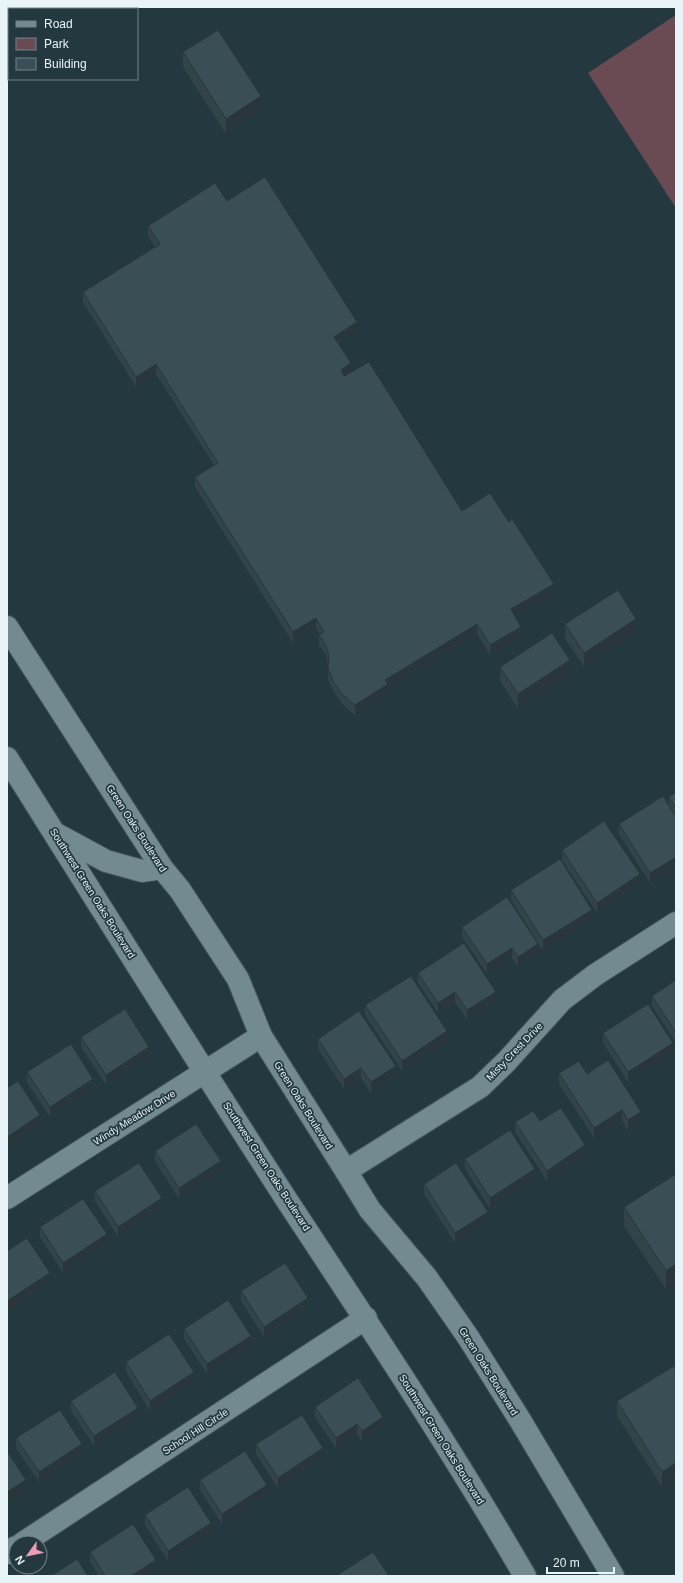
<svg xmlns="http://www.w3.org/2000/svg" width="683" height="1583" viewBox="0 0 683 1583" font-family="Helvetica,sans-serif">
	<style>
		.green { fill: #6a4b54 }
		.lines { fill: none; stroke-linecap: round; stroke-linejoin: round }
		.minor-casing { stroke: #45575d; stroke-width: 24 }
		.secondary-casing { stroke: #45575d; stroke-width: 24 }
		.minor { stroke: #738a91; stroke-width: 22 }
		.secondary { stroke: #738a91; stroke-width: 22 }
		.wall { fill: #324449 }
		.shaded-wall { fill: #29373c }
		.building { fill: #3a4f55; stroke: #29373c }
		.labels { text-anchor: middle; stroke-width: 3.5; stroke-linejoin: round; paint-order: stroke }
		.street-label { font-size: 10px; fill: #e8f4f8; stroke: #24393f }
	</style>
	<rect width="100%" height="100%" fill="#24393f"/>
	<!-- green -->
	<path class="green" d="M676 15V208L588 73Z"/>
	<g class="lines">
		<!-- minor casing -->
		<g class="minor-casing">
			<path id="minor" d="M346 1171 480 1087 506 1062 562 1000 595 975 676 923
				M7 1198 261 1036
				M23 1543 366 1318
				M7 1553 16 1547"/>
		</g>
		<!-- secondary casing -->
		<g class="secondary-casing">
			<path id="secondary" d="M7 627 162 868 180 890 238 979 261 1036 346 1171 370 1210 427 1278 468 1337 520 1420 613 1576
				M7 758C100 906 193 1055 288 1202 369 1325 451 1448 525 1576
				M58 835 106 861 142 871 162 868"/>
		</g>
		<!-- minor -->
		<use href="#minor" class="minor"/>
		<!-- secondary -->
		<use href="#secondary" class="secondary"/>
	</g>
	<!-- wall -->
	<path class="wall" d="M183 52 261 111 226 134 183 67Z
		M227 201 357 332 338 344 351 373 462 511 554 594 515 617 521 637 490 655 477 634 388 689V694L355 715 343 705 334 693 328 679V666L326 655 319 645V635L320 634 316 628 293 643 195 487V477L214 465 156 374 136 387 83 302V292L155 247 148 236V226Z
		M565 624 636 633 584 667 565 639Z
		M500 667 570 675 518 709 500 681Z
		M676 792V867L650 883 619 834V824L669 805V797Z
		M562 850 640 884 597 913 562 860Z
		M511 890 592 920 543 951 511 900Z
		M462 927 538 954 518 967 512 958 487 974 462 937Z
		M418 973 496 1002 467 1020 455 1002 438 1013 418 983Z
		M676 980V1043L652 1006V996Z
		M365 1005 447 1041 402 1071 365 1015Z
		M603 1033 673 1053 628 1082 603 1043Z
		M81 1037 149 1057 106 1085 81 1047Z
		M318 1039 396 1076 371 1093 361 1078 344 1089 318 1049Z
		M27 1072 93 1089 50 1117 27 1082Z
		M559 1073 587 1074 641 1122 628 1131 622 1120 594 1138 559 1084Z
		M540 1121 585 1155 547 1181 515 1132V1122Z
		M155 1151 221 1171 179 1199 155 1161Z
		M465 1159 535 1179 490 1208 465 1169Z
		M676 1174 666 1289 624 1226V1207Z
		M424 1184 488 1222 455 1243 424 1194Z
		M95 1191 162 1208 118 1237 95 1201Z
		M40 1227 107 1244 63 1273 40 1237Z
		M241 1291 308 1308 264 1337 241 1301Z
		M184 1329 251 1346 207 1374 184 1339Z
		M126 1362 194 1382 150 1411 126 1372Z
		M676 1370 662 1487 617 1416V1401Z
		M71 1401 138 1418 94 1446 71 1411Z
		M315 1407 383 1427 362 1441 357 1434 336 1448 315 1417Z
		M16 1438 82 1454 39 1482 16 1448Z
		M256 1444 323 1458 278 1488 256 1454Z
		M200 1480 267 1495 222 1524 200 1490Z
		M145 1515 211 1533 168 1561 145 1525Z
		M90 1552 156 1570 146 1576H99L90 1562Z"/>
	<!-- shaded-wall -->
	<path class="shaded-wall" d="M261 96V111L226 134V119Z
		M357 322V332L334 347V337Z
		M351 363V374L341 380V370Z
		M156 364V374L136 387V377Z
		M554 584V594L511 619V609Z
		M316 618V628L293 643V632Z
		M636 619V633L584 667V653Z
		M477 624V634L388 689V694L355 715V705L385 680Z
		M521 627V637L490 655V645Z
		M570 660V675L518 709V694Z
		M676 857V867L650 883V873Z
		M640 874V884L597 913V903Z
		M592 910V920L543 951V940Z
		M538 944V954L518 967V957Z
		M512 948V958L487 974V964Z
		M455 992V1002L438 1013V1003Z
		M496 992V1002L467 1020V1010Z
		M447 1031V1041L402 1071V1061Z
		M673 1043V1053L628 1082V1072Z
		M149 1047V1057L106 1085V1075Z
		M396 1066V1076L371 1093V1082Z
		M361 1068V1078L344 1089V1079Z
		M93 1079V1089L50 1117V1107Z
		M622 1110V1120L594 1138V1128Z
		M641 1112V1122L628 1131V1120Z
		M40 1115V1125L7 1147V1137Z
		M585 1145V1155L547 1181V1171Z
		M221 1161V1171L179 1199V1188Z
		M535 1169V1179L490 1208V1198Z
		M162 1198V1208L118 1237V1227Z
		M488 1212V1222L455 1243V1233Z
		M107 1234V1244L63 1273V1263Z
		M676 1264V1283L666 1289V1271Z
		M50 1273V1283L7 1311V1301Z
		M308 1298V1308L264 1337V1327Z
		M251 1336V1346L207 1374V1364Z
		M194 1372V1382L150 1411V1401Z
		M138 1408V1418L94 1446V1436Z
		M383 1417V1427L362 1441V1431Z
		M357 1424V1434L336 1448V1438Z
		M82 1444V1454L39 1482V1472Z
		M323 1448V1458L278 1488V1478Z
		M676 1463V1478L662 1487V1472Z
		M26 1480V1490L7 1502V1492Z
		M267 1485V1495L222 1524V1514Z
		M211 1523V1533L168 1561V1551Z
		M156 1560V1570L146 1576H131Z"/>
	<!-- building -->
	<path class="building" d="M218 30 261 96 226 119 183 52Z
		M265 177 357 322 334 337 351 363 341 370 344 376 369 362 462 511 490 493 509 522 512 519 554 584 511 609 521 627 490 645 477 624 385 680 388 684 355 705 343 695 334 683 328 669 329 657 326 645 319 635 324 632 316 618 293 632 195 477 218 463 156 364 136 377 83 292 160 244 148 226 215 183 227 201Z
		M618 590 636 619 584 653 565 624Z
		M552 633 570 660 518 694 500 667Z
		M676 792V808L669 797Z
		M663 796 676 817V857L650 873 619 824Z
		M604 821 640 874 597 903 562 850Z
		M560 859 592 910 543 940 511 890Z
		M507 897 538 944 518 957 512 948 487 964 462 927Z
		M464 943 496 992 467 1010 455 992 438 1003 418 973Z
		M411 976 447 1031 402 1061 365 1005Z
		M676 980V1033L652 996Z
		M648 1004 673 1043 628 1072 603 1033Z
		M125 1009 149 1047 106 1075 81 1037Z
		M359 1011 396 1066 371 1082 361 1068 344 1079 318 1039Z
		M71 1044 93 1079 50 1107 27 1072Z
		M608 1060 641 1112 628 1120 622 1110 594 1128 559 1073 579 1061 587 1074Z
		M18 1081 40 1115 7 1137V1088Z
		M561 1108 585 1145 547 1171 515 1122 533 1111 540 1121Z
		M196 1124 221 1161 179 1188 155 1151Z
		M510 1130 535 1169 490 1198 465 1159Z
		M139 1163 162 1198 118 1227 95 1191Z
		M456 1163 488 1212 455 1233 424 1184Z
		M676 1174V1264L666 1271 624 1207Z
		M83 1199 107 1234 63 1263 40 1227Z
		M27 1238 50 1273 7 1301V1251Z
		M285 1263 308 1298 264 1327 241 1291Z
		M228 1300 251 1336 207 1364 184 1329Z
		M169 1334 194 1372 150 1401 126 1362Z
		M674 1366 676 1370V1463L662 1472 617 1401Z
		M115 1372 138 1408 94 1436 71 1401Z
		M358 1378 383 1417 362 1431 357 1424 336 1438 315 1407Z
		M60 1410 82 1444 39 1472 16 1438Z
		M302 1415 323 1448 278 1478 256 1444Z
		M7 1451 26 1480 7 1492Z
		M245 1451 267 1485 222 1514 200 1480Z
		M188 1487 211 1523 168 1551 145 1515Z
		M133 1524 156 1560 131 1576H105L90 1552Z
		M373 1552 389 1576H340L339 1574Z
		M77 1559 88 1576H51Z"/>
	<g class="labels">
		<!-- street labels -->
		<g class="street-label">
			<text transform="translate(137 828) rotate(57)" y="4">Green Oaks Boulevard</text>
			<text transform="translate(93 893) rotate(58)" y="4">Southwest Green Oaks Boulevard</text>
			<text transform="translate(514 1051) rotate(-46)" y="4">Misty Crest Drive</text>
			<text transform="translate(304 1105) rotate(58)" y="4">Green Oaks Boulevard</text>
			<text transform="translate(134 1117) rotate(-32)" y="4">Windy Meadow Drive</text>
			<text transform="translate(267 1166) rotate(57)" y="4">Southwest Green Oaks Boulevard</text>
			<text transform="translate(489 1371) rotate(58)" y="4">Green Oaks Boulevard</text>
			<text transform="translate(195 1431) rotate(-33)" y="4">School Hill Circle</text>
			<text transform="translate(442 1439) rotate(58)" y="4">Southwest Green Oaks Boulevard</text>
		</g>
	</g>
	<!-- border -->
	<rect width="683" height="1583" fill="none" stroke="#e8f4f8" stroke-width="16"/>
	<!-- legend -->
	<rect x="8" y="8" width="130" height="72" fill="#24393f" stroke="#728489"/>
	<rect x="16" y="21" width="20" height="6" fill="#738a91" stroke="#728489"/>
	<text x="44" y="28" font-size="12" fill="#e8f4f8">Road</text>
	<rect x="16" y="38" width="20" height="12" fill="#6a4b54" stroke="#728489"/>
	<text x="44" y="48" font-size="12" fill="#e8f4f8">Park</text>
	<rect x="16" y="58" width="20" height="12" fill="#3a4f55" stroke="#728489"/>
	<text x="44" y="68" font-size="12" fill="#e8f4f8">Building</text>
	<!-- north arrow -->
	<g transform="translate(28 1555) rotate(237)"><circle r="19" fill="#24393f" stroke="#728489"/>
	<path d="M0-3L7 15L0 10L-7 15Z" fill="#f09ab4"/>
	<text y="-6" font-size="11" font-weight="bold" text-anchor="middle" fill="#e8f4f8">N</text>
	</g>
	<!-- scale -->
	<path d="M547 1567v6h67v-6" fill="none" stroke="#e8f4f8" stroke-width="2"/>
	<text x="553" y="1567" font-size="12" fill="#e8f4f8" stroke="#24393f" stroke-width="3" paint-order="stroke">20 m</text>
</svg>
